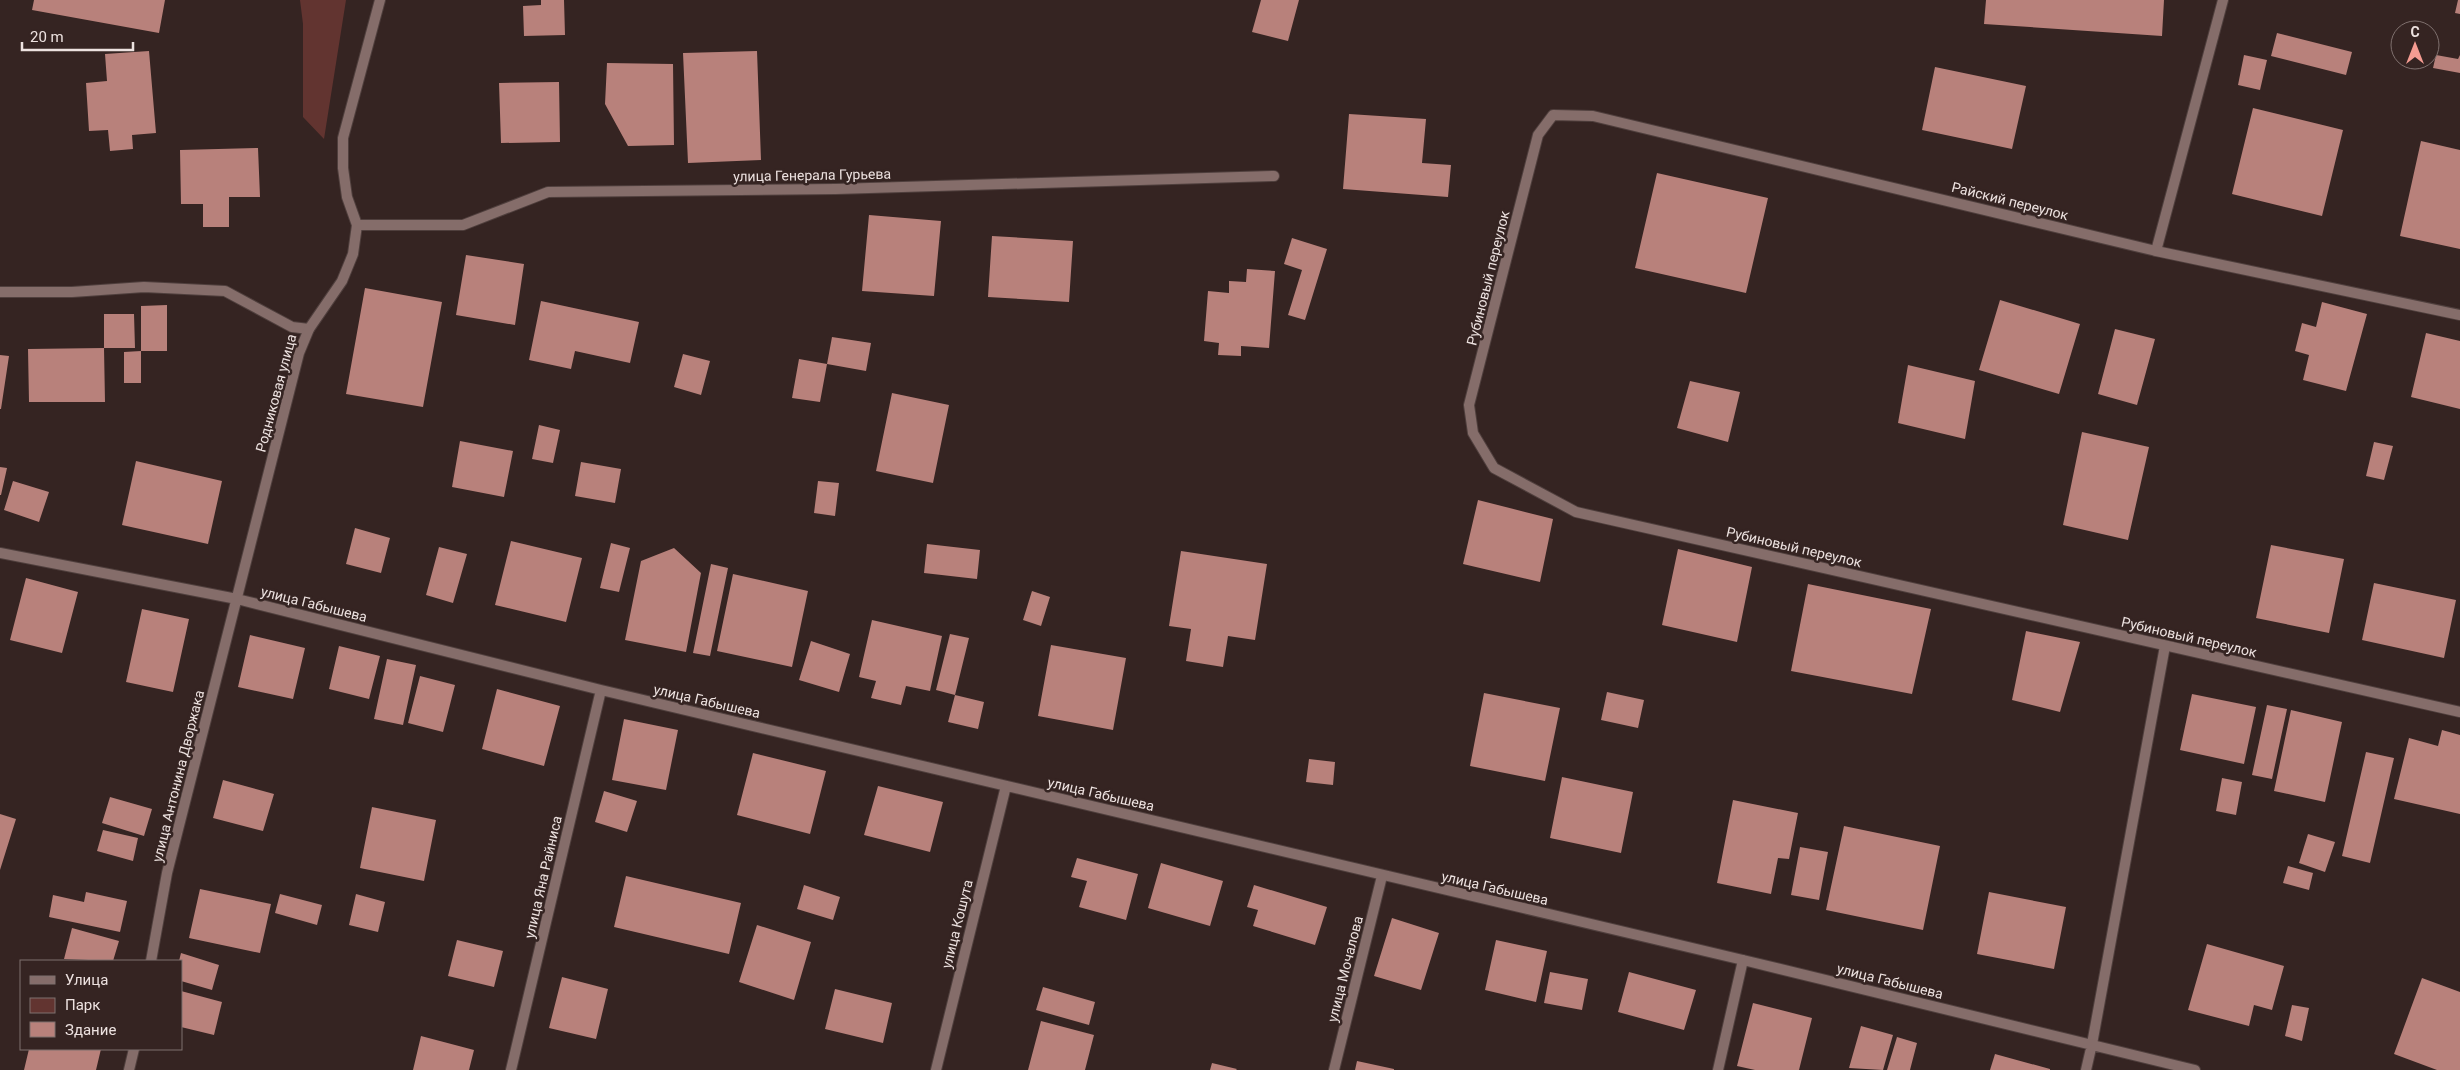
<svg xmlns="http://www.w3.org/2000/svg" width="2460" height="1070" viewBox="0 0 2460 1070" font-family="Roboto,sans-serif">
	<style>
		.green { fill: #623430 }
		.building { fill: #b8817b }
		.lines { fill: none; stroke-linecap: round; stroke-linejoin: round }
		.service-casing { stroke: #4f3f3d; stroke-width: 12 }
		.minor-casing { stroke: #4f3f3d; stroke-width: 12 }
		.service { stroke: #856d6a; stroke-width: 10 }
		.minor { stroke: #856d6a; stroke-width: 10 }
		.labels { text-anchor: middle; stroke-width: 5; stroke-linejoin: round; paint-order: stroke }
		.street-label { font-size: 14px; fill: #ede2e0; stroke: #352422 }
	</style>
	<rect width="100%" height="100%" fill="#352422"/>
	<!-- green -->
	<path class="green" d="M300 0H346L324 139 303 117V24Z"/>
	<!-- building -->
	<path class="building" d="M34 0H165L159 33 32 10Z
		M541 0H564L565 35 524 36 523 6 541 5Z
		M1261 0H1299L1288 41 1252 32Z
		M1986 0H2164L2162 36 1984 24Z
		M2458 0H2460V14L2455 13Z
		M2277 33 2352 52 2346 75 2271 56Z
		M149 51 156 133 132 135 133 149 110 151 108 130 89 131 86 83 107 81 105 54Z
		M757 51 761 160 688 163 683 53Z
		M2244 55 2267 60 2260 90 2238 85Z
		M2436 55 2458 59 2460 55V73L2433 68Z
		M607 63 673 64 674 145 628 146 605 104Z
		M1935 67 2026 86 2012 149 1922 130Z
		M559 82 560 142 501 143 499 83Z
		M2253 108 2343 130 2322 216 2232 194Z
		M1349 114 1426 119 1422 163 1451 165 1448 197 1343 189Z
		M2421 141 2460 150V249L2400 236Z
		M258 148 260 197H229V227H203V204H181L180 150Z
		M1657 173 1768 198 1746 293 1635 268Z
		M869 215 941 221 934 296 862 291Z
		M992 236 1073 241 1069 302 988 297Z
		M1292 238 1327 249 1305 320 1288 315 1302 270 1284 264Z
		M466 255 524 264 515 325 456 315Z
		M1247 269 1275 271 1269 348 1241 346V356L1218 355 1219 343 1204 341 1208 291 1229 293V281L1246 282Z
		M365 288 442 302 423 407 346 394Z
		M2000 300 2080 324 2059 394 1979 370Z
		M541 301 639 322 630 363 575 351 571 369 529 360Z
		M2322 302 2367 314 2346 391 2303 380 2309 355 2295 351 2302 323 2316 327Z
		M167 305V351H141V306Z
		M104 314H134L135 348H104Z
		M2115 329 2155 339 2137 405 2098 394Z
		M2426 333 2460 341V409L2411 397Z
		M832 337 871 343 866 371 827 364Z
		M104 348 105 402H29L28 349Z
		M141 351V383H124V352Z
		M683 354 710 361 701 395 674 387Z
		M0 355 9 356 1 409H0Z
		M799 359 827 364 820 402 792 398Z
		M1908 365 1975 381 1965 439 1898 423Z
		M1690 381 1740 392 1728 442 1677 428Z
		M892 393 949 405 933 483 876 471Z
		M539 425 560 430 553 463 532 459Z
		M2082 432 2149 447 2128 540 2063 525Z
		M460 441 513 451 504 497 452 487Z
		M2374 442 2393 446 2384 480 2366 476Z
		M136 461 222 481 208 544 122 525Z
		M581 462 621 469 615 503 575 496Z
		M0 467 7 468 1 495H0Z
		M13 481 49 492 39 522 4 510Z
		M818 481 839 483 835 516 814 513Z
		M1478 500 1553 519 1540 582 1463 564Z
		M355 528 390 538 381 573 346 564Z
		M511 541 582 558 566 622 495 605Z
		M611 543 630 548 619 592 600 588Z
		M927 544 980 550 977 579 924 573Z
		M2271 545 2344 559 2329 633 2256 618Z
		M439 547 467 554 453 603 426 595Z
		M674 548 701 573 686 652 625 640 641 561Z
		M1678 549 1752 567 1737 642 1662 625Z
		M1181 551 1267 564 1255 640 1228 636 1223 667 1186 661 1191 629 1169 626Z
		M711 564 728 568 710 656 693 653Z
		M733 574 808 591 792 667 717 651Z
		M26 578 78 592 62 653 10 640Z
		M2374 583 2456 600 2444 658 2362 640Z
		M1808 584 1931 609 1912 694 1791 671Z
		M1032 591 1050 597 1041 626 1023 620Z
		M142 609 189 619 173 692 126 682Z
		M872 620 942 636 930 691 906 686 901 705 871 698 876 681 859 677Z
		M2026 631 2080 642 2060 712 2012 700Z
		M950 634 969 638 955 695 984 702 978 729 948 722 955 695 936 690Z
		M250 635 305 648 293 699 238 687Z
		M811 641 850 654 839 692 799 680Z
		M1051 645 1126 658 1113 730 1038 716Z
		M339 646 380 656 369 699 329 689Z
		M387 659 416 665 403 725 374 719Z
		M420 676 455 685 443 732 408 723Z
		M497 689 560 706 544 766 482 749Z
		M1607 692 1644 700 1638 728 1601 720Z
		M1484 693 1560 708 1545 781 1470 766Z
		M2192 694 2256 707 2244 764 2180 750Z
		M2267 705 2287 709 2272 779 2252 775Z
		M2291 710 2342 722 2325 802 2274 791Z
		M624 719 678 730 666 790 612 780Z
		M2442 730 2460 735V814L2394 799 2409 738 2438 746Z
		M2366 752 2394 758 2370 863 2342 856Z
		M753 753 826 771 810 834 737 815Z
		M1309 759 1335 762 1333 785 1306 782Z
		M1562 777 1633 792 1621 853 1550 838Z
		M2222 778 2242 782 2236 815 2216 811Z
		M223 780 274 794 263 831 213 818Z
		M878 786 943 802 930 852 864 835Z
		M604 791 637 801 627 832 595 822Z
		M110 797 152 809 144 836 102 823Z
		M1733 800 1798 813 1789 859 1778 858 1771 894 1717 883Z
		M372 807 436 820 424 881 360 868Z
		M0 814 16 819 0 870Z
		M1844 826 1940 846 1923 930 1826 910Z
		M103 830 138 838 133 861 97 851Z
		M2308 834 2335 842 2325 872 2299 863Z
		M1800 847 1828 852 1819 900 1791 895Z
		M1077 858 1138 874 1126 920 1079 907 1087 881 1071 877Z
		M1161 863 1223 881 1210 926 1148 908Z
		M2288 866 2313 873 2309 890 2283 883Z
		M626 876 741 903 729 954 614 927Z
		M804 885 840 897 833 920 797 909Z
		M1254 885 1327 907 1315 945 1253 926 1258 910 1247 907Z
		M200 889 271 904 260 953 189 938Z
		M86 892 127 901 120 932 49 917 53 895 84 902Z
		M1989 892 2066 907 2054 969 1977 954Z
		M280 894 322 905 317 925 275 913Z
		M356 894 385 902 378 932 349 925Z
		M1392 918 1439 933 1421 990 1374 976Z
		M757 925 811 942 794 1000 739 982Z
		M72 928 119 941 113 961 64 959Z
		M457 940 503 951 494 987 448 976Z
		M1496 940 1547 951 1536 1002 1485 990Z
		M2207 944 2284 966 2272 1010 2254 1005 2249 1026 2188 1010Z
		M181 953 219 965 212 990 181 981V961H179Z
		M1550 972 1588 979 1582 1010 1544 1003Z
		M1629 972 1696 990 1684 1030 1618 1012Z
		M562 977 608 989 596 1039 549 1028Z
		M2422 978 2460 992V1070H2437L2394 1054Z
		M1043 987 1095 1002 1089 1025 1036 1010Z
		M835 989 892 1003 883 1043 825 1029Z
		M181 991 222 1002 214 1035 181 1027Z
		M1753 1003 1812 1018 1799 1070H1755L1737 1066Z
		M2292 1005 2309 1008 2302 1041 2285 1036Z
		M1041 1021 1094 1035 1085 1070H1028Z
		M1861 1026 1893 1035 1883 1070 1849 1068Z
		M421 1036 474 1050 469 1070H413Z
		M1897 1037 1917 1043 1910 1070H1887Z
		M29 1049H101L96 1070H24Z
		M1995 1054 2050 1069V1070H1990Z
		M1357 1061 1394 1069V1070H1355Z
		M1212 1063 1237 1069 1236 1070H1210Z"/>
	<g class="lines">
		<!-- service casing -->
		<g class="service-casing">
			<path id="service" d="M2156 251 2223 0
				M0 292H72L144 287 225 291 292 327 309 329
				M2092 1044 2165 646"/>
		</g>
		<!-- minor casing -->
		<g class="minor-casing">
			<path id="minor" d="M357 225H463L548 192 836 189 1274 176
				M2460 315 2156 251 1593 116 1553 115 1538 135 1469 405 1473 433 1494 468 1576 512 2460 712
				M0 553 237 599 601 690 1743 960 2195 1070
				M151 961 167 873 299 353 309 329 342 281 353 254 357 225 347 197 343 168V138L380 0
				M129 1070 134 1049
				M511 1070 601 690
				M936 1070 1006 786
				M1334 1070 1382 876
				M1718 1070 1743 960
				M2086 1070 2092 1044"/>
		</g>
		<!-- service -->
		<use href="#service" class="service"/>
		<!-- minor -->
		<use href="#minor" class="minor"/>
	</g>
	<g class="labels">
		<!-- street labels -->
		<g class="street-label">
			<text transform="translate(812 175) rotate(-1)" y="5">улица Генерала Гурьева</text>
			<text transform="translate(2010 201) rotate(14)" y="5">Райский переулок</text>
			<text transform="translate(1488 278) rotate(-76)" y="5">Рубиновый переулок</text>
			<text transform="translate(276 393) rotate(-75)" y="5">Родниковая улица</text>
			<text transform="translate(1794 547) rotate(13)" y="5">Рубиновый переулок</text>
			<text transform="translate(314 604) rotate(14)" y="5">улица Габышева</text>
			<text transform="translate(2189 637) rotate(13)" y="5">Рубиновый переулок</text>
			<text transform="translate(707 701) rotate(13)" y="5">улица Габышева</text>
			<text transform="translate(178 776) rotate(-76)" y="5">улица Антонина Дворжака</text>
			<text transform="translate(1101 794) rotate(13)" y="5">улица Габышева</text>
			<text transform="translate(543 877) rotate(-77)" y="5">улица Яна Райниса</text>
			<text transform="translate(1495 888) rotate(13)" y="5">улица Габышева</text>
			<text transform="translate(957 924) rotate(-76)" y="5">улица Кошута</text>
			<text transform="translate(1345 969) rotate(-76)" y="5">улица Мочалова</text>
			<text transform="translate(1890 981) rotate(14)" y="5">улица Габышева</text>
		</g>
	</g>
	<!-- legend -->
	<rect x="20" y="960" width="162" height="90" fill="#352422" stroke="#7f706e"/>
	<rect x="30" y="976" width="25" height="8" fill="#856d6a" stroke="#7f706e"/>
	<text x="65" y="985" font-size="15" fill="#ede2e0">Улица</text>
	<rect x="30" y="998" width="25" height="15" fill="#623430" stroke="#7f706e"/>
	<text x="65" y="1010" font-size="15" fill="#ede2e0">Парк</text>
	<rect x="30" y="1022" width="25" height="15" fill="#b8817b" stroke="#7f706e"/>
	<text x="65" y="1035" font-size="15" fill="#ede2e0">Здание</text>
	<!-- north arrow -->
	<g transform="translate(2415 45)"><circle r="24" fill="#352422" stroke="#7f706e"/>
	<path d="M0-4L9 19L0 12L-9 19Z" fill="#f59c92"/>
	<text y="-8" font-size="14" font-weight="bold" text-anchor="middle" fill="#ede2e0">С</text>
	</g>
	<!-- scale -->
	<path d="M22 42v8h111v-8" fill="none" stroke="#ede2e0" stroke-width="2.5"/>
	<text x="30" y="42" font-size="15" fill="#ede2e0" stroke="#352422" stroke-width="4" paint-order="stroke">20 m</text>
</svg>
